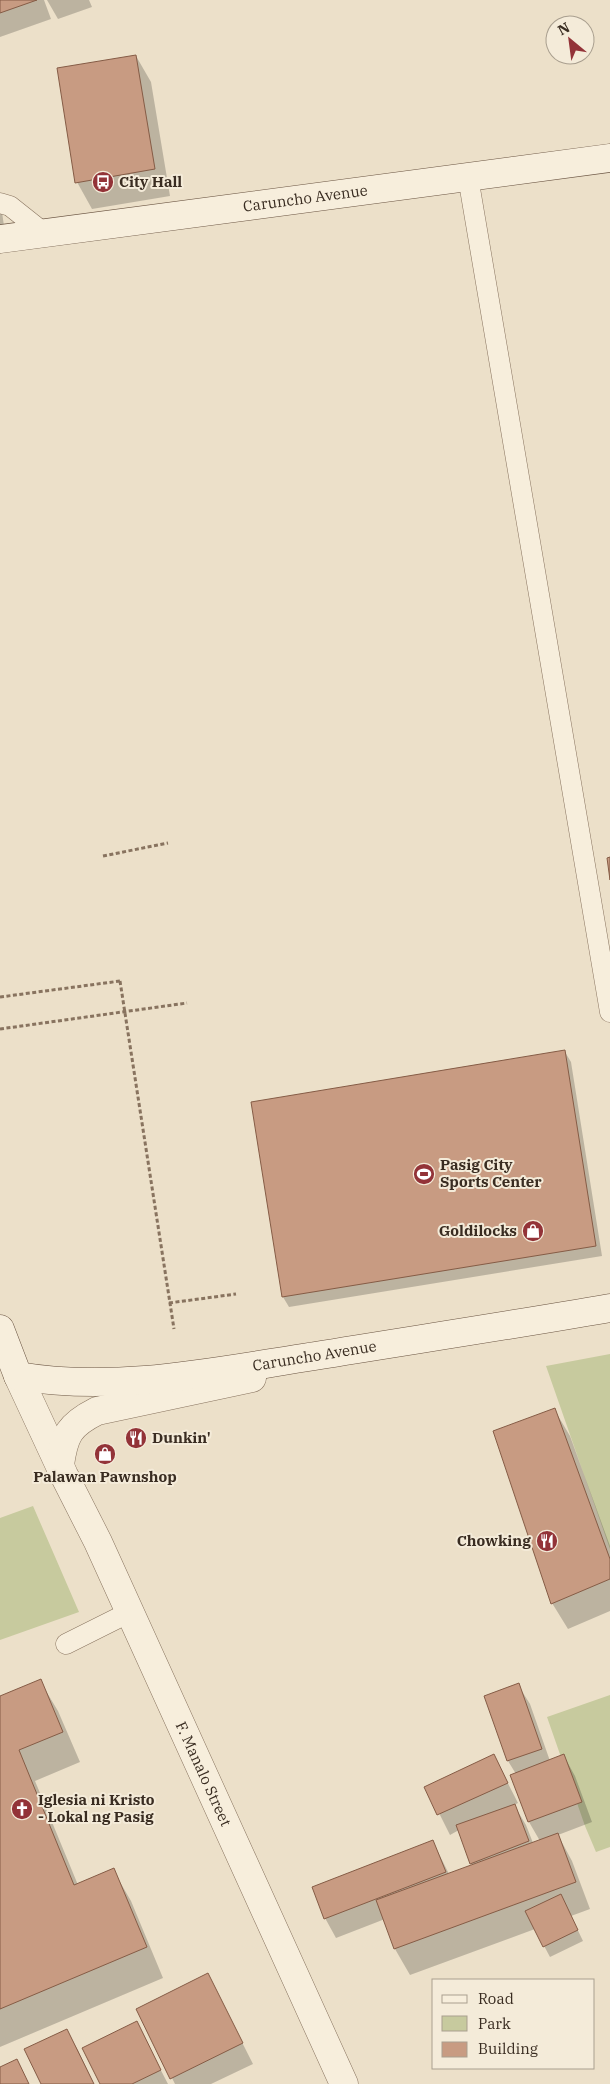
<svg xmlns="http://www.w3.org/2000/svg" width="610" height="2084" viewBox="0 0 610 2084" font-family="'IBM Plex Serif',serif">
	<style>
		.green { fill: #c7ca9e }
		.shadow { fill: #0003 }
		.building { fill: #c89b82; stroke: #855c46 }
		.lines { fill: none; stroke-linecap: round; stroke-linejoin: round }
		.service-casing { stroke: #88735f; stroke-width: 21 }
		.tertiary-casing { stroke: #88735f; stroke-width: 29 }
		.secondary-casing { stroke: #6a5442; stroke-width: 29 }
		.path { stroke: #88735f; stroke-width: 3; stroke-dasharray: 4 2.5; stroke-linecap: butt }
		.service { stroke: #f7eedc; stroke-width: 20 }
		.tertiary { stroke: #f7eedc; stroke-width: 28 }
		.secondary { stroke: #f7eedc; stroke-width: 28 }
		.path-bridge { stroke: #88735f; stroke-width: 3; stroke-dasharray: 4 2.5; stroke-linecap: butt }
		.labels { text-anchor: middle; stroke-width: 4; stroke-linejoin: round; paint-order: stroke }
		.poi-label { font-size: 15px; font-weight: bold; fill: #392c21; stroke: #f4ebd9; text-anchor: start }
		.street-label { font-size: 15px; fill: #392c21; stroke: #f4ebd9 }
	</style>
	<rect width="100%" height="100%" fill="#ece0c9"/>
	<!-- green -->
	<path class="green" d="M610 1354V1549L546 1366Z
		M33 1506 79 1612 0 1640V1518Z
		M610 1695V1847L596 1852 585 1826 547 1717Z"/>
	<!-- shadow -->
	<path class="shadow" d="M0 0H44L51 19 0 37Z
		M47 0H89L92 7 58 19Z
		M136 56 151 82 170 196 92 209 77 182Z
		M0 198 4 226 0 227Z
		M565 1052 571 1062 602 1256 289 1307 283 1297Z
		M554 1409 570 1436 610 1546V1611L568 1629 552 1603Z
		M40 1681 58 1711 80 1762 35 1781 78 1885 113 1870 131 1901 163 1978 0 2047V1698Z
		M518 1685 530 1704 550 1761 564 1756 575 1776 592 1822 558 1835 572 1861 590 1909 571 1916 583 1941 550 1957 535 1929 410 1975 395 1949 385 1919 336 1938 325 1918 433 1842 449 1874 473 1866 459 1830 450 1835 426 1787 494 1756 518 1803 514 1805 526 1825 533 1843 540 1841 529 1822 516 1774 508 1761 486 1697Z
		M208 1975 253 2064 211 2084H175L172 2078Z
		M136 2022 168 2084H101Z
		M66 2030 78 2050 94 2084H42Z"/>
	<!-- building -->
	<path class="building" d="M0 0H37L0 13Z
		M136 55 155 169 75 183 57 68Z
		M610 857V880L607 858Z
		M565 1050 596 1246 282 1297 251 1102Z
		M555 1408 610 1559V1579L551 1604 493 1431Z
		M41 1679 63 1732 19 1750 74 1885 114 1868 147 1947 0 2009V1696Z
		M519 1683 542 1749 507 1761 484 1696Z
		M494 1754 508 1783 437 1815 424 1787Z
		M564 1754 582 1802 528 1822 510 1775Z
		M515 1804 529 1841 470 1864 456 1825Z
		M558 1833 576 1882 394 1949 376 1900Z
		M433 1840 446 1872 324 1919 312 1887Z
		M561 1894 578 1930 543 1947 525 1911Z
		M208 1973 243 2043 170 2079 136 2009Z
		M137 2021 161 2070 132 2084H100L82 2048Z
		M67 2029 94 2084H41L24 2049Z
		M17 2059 29 2084H0V2067Z"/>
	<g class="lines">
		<!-- service casing -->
		<g class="service-casing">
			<path id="service" d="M468 177 610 1012
				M0 203 10 206 44 233
				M66 1644 130 1612"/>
		</g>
		<!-- tertiary casing -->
		<g class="tertiary-casing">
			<g id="tertiary">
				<path id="s1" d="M18 1376 64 1475 98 1542 344 2084"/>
				<path d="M60 1465C64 1435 69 1425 97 1411L252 1378"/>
			</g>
		</g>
		<!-- secondary casing -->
		<g class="secondary-casing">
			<g id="secondary">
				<path id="s2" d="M0 239 610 158"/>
				<path id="s3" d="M0 1329 18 1376C117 1393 217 1371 315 1356 413 1340 512 1325 610 1308"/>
			</g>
		</g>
		<!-- path -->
		<path class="path" d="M103 856 168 843
			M0 997 120 981
			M0 1029 187 1003
			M169 1303 236 1294"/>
		<!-- service -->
		<use href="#service" class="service"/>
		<!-- tertiary -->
		<use href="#tertiary" class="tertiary"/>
		<!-- secondary -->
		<use href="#secondary" class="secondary"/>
		<!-- path-bridge -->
		<path class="path-bridge" d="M120 981 174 1329"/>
	</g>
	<!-- icons -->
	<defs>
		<g id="bus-disc" transform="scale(1.125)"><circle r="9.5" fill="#933338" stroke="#f4ebd9"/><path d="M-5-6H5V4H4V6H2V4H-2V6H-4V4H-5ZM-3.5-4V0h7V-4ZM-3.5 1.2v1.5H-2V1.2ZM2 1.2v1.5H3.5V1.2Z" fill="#fff"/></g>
		<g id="stadium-disc" transform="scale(1.125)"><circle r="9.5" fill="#933338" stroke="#f4ebd9"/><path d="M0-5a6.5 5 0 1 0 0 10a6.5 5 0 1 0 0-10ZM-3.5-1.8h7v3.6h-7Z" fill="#fff"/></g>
		<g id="shop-disc" transform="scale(1.125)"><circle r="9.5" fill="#933338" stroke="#f4ebd9"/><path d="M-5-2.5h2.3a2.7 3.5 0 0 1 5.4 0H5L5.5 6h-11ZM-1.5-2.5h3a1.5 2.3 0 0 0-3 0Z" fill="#fff"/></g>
		<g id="restaurant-disc" transform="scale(1.125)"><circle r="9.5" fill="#933338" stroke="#f4ebd9"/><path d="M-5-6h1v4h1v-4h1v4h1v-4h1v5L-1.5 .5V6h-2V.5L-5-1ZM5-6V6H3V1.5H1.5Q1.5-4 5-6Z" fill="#fff"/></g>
		<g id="church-disc" transform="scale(1.125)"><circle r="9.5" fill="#933338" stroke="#f4ebd9"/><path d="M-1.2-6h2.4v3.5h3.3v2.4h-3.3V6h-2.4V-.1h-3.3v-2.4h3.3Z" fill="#fff"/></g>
	</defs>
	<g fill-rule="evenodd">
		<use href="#bus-disc" x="103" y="182"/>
		<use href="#stadium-disc" x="424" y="1174"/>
		<use href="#shop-disc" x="533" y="1231"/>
		<use href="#restaurant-disc" x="136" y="1438"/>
		<use href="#shop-disc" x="105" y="1454"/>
		<use href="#restaurant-disc" x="547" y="1541"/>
		<use href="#church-disc" x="22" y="1809"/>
	</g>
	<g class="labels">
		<!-- poi labels -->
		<g class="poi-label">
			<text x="119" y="187">City Hall</text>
			<text x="440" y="1170">Pasig City<tspan x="440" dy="17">Sports Center</tspan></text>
			<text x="517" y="1236" text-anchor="end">Goldilocks</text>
			<text x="152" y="1443">Dunkin'</text>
			<text x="105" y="1482" text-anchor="middle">Palawan Pawnshop</text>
			<text x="531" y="1546" text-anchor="end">Chowking</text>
			<text x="38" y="1805">Iglesia ni Kristo<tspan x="38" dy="17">- Lokal ng Pasig</tspan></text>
		</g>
		<!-- street labels -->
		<g class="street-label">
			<text dy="5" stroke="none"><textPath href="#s2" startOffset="308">Caruncho Avenue</textPath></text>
			<text dy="5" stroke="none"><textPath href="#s3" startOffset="349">Caruncho Avenue</textPath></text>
			<text dy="5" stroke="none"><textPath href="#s1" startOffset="439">F. Manalo Street</textPath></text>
		</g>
	</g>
	<!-- legend -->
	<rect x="432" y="1979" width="162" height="90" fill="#f4ebd9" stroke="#a99f8f"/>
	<rect x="442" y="1995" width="25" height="8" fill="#f7eedc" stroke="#a99f8f"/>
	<text x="478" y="2004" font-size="15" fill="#392c21">Road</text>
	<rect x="442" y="2016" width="25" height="15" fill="#c7ca9e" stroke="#a99f8f"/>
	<text x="478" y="2029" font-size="15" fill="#392c21">Park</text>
	<rect x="442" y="2042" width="25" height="15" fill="#c89b82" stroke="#a99f8f"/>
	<text x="478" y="2054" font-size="15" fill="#392c21">Building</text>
	<!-- north arrow -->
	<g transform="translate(570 40) rotate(331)"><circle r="24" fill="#f4ebd9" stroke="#a99f8f"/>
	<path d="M0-4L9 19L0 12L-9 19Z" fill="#933338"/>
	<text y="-8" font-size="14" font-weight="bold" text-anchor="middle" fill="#392c21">N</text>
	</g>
</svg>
